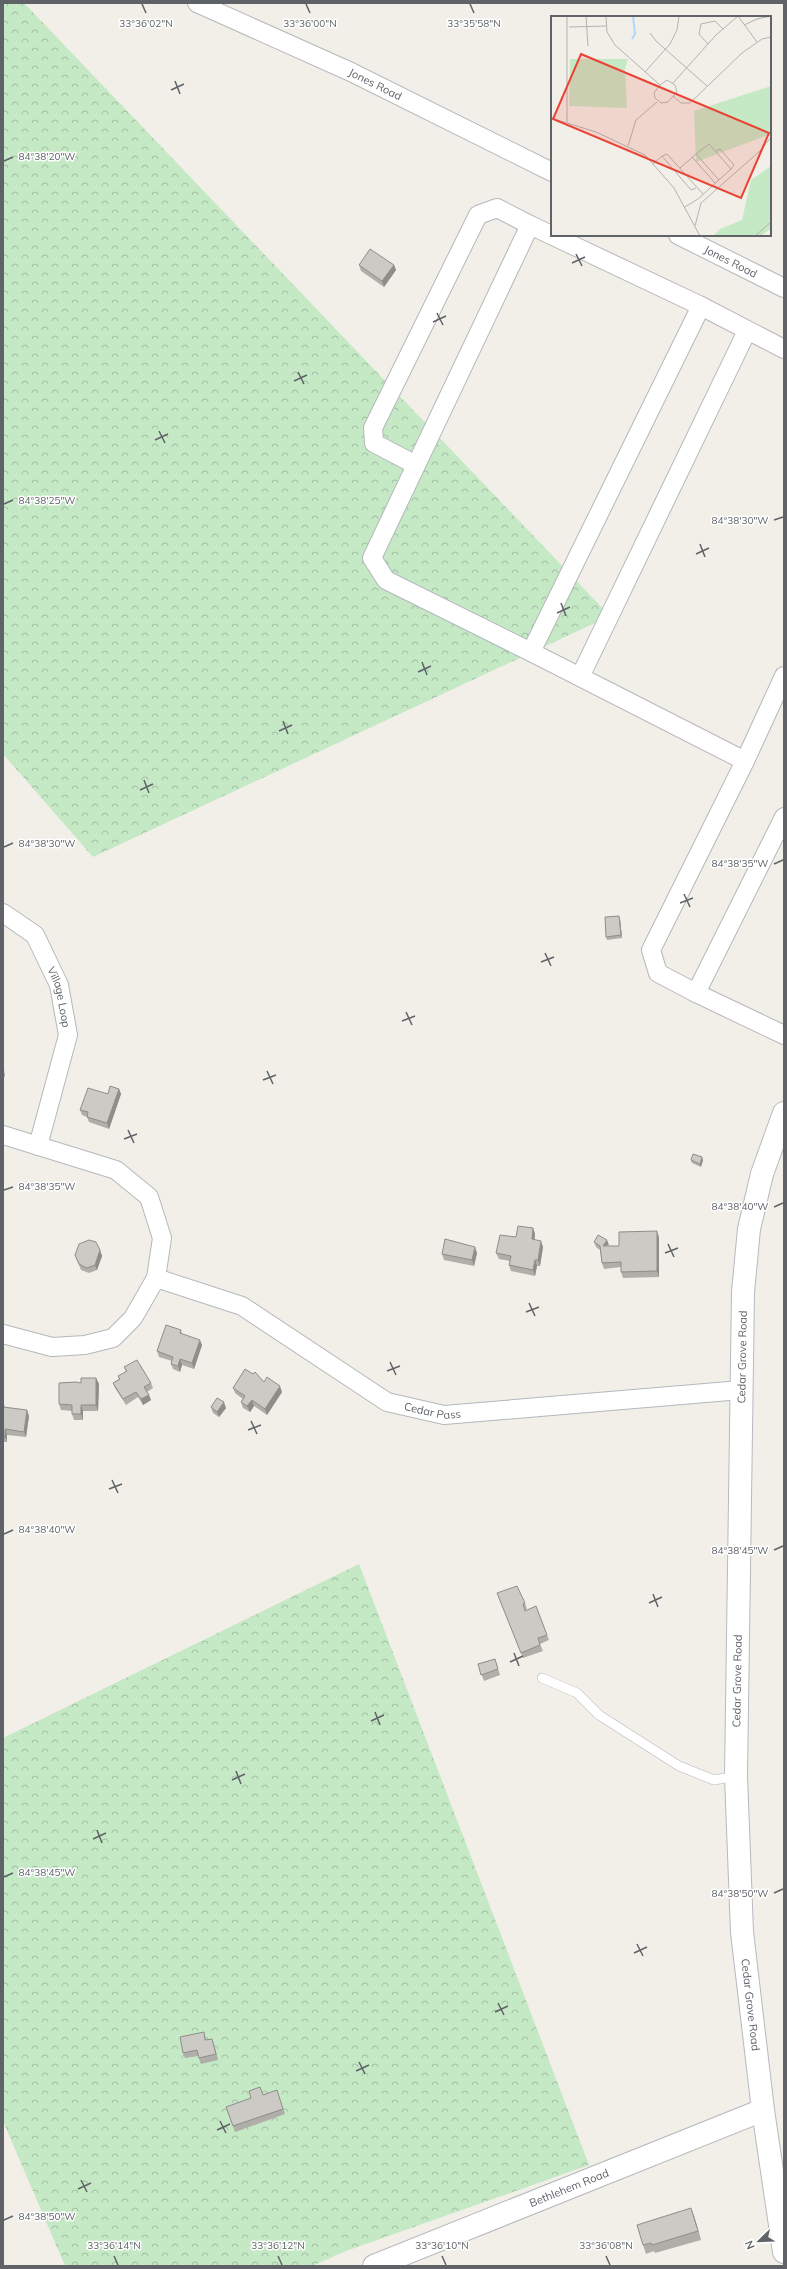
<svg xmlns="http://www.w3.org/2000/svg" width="787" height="2269" viewBox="0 0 787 2269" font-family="Mulish,sans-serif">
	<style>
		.forest { fill: url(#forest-crowns) }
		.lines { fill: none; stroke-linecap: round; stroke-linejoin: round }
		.service-casing { stroke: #b5b8bc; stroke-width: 10 }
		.minor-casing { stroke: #b5b8bc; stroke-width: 20 }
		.tertiary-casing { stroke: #b5b8bc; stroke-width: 24 }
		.secondary-casing { stroke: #b6babf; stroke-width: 24 }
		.service { stroke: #fff; stroke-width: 9 }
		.minor { stroke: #fff; stroke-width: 18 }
		.tertiary { stroke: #fff; stroke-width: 22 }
		.secondary { stroke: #fff; stroke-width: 22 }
		.wall { fill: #afaea9 }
		.shaded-wall { fill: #8f8d8a }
		.building { fill: #cccac5; stroke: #8f8d8a }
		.ticks { fill: none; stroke: #5f6368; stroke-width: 1.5 }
		.labels { text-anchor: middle; stroke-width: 3; stroke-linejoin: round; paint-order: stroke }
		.street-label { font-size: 11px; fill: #5f6368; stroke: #fff }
		.inset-river { fill: none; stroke: #aadaff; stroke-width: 2 }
		.inset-road { fill: none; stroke: #b3b3b1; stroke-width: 1 }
		.view { fill: #ea4335; fill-opacity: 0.15; stroke: #ea4335; stroke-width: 2 }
		.inset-edge { fill: none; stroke: #5f6368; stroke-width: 2 }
		.ticks-label { font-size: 10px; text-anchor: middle; fill: #5f6368; stroke: #fff; stroke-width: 3; stroke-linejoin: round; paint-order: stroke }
	</style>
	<defs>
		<pattern id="forest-crowns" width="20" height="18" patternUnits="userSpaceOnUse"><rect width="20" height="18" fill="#c5e8c5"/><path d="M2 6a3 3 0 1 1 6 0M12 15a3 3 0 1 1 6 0" fill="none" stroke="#a3c0a4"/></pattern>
	</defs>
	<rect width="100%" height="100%" fill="#f1efe8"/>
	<!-- forest -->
	<path class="forest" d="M3 3H24L610 616 93 857 3 754Z
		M359 1564 589 2165 346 2251 312 2266H65L3 2121V1738Z"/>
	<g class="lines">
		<!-- service casing -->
		<g class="service-casing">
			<path id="service" d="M542 1678 577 1693 599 1715 679 1766 714 1780 736 1776"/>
		</g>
		<!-- minor casing -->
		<g class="minor-casing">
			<g id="minor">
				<path id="s1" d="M197 3 351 72 552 172"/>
				<path id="s2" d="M678 235 784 288"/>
				<path d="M701 306 531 652 745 761"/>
				<path d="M416 465 374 443 373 428 478 215 497 208 530 225"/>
				<path d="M531 652 386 580 372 558 530 225 701 306 784 349"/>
				<path d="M784 676 745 761 651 950 658 973 696 993 784 817"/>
				<path d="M580 677 747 331"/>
				<path id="s3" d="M3 913 35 935 59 985 68 1035 38 1146"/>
				<path d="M696 993 784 1035"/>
				<path d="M3 1135 116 1170 149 1197 162 1238 156 1278 133 1318 113 1338 85 1345 52 1347 3 1334"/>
				<path id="s4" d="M156 1278 242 1306 387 1402 444 1415 741 1390"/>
			</g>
		</g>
		<!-- tertiary casing -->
		<g class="tertiary-casing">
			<g id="tertiary">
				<path id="s5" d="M374 2266 763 2110"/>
			</g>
		</g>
		<!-- secondary casing -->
		<g class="secondary-casing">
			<g id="secondary">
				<path id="s6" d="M784 1113 762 1174 749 1229 743 1292 736 1776 742 1932 763 2110 784 2252"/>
			</g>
		</g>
		<!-- service -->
		<use href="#service" class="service"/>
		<!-- minor -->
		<use href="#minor" class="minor"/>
		<!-- tertiary -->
		<use href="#tertiary" class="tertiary"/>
		<!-- secondary -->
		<use href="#secondary" class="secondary"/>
	</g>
	<!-- wall -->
	<path class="wall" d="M359 265H394L396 270 384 287 361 271Z
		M620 919 622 938 607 940 606 937Z
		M119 1089 121 1094 109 1129 89 1122 87 1117 82 1115 80 1110Z
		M691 1160H703L701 1167 692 1163Z
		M533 1228 535 1234 534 1240 543 1247 540 1266H537L535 1276 511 1271 509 1265 510 1261 499 1259 496 1253 516 1237Z
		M659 1237V1277L623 1278 621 1272V1267L604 1269 602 1263 600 1250 596 1247 594 1242 609 1246H619Z
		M100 1250 102 1256 97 1270 89 1273 81 1270 75 1255Z
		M477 1253 474 1266 444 1260 442 1254Z
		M181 1330 182 1334 202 1345 194 1369 182 1365 180 1372 173 1369 171 1364 172 1361 159 1357 157 1351Z
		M124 1367 151 1383 153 1388 147 1392 151 1400 143 1405 138 1397 126 1405 115 1388 113 1383 119 1379 118 1376 126 1372Z
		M96 1378 99 1384 98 1411H83V1420H74L72 1414V1411L61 1410 59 1404 81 1383Z
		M233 1388 282 1392 267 1415 254 1406 250 1412 243 1408 241 1402 243 1399 235 1393Z
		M3 1402 5 1407 29 1416 26 1437 7 1435V1442H3Z
		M211 1407 226 1408 219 1417 213 1413Z
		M497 1593 525 1603 527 1609 525 1610V1611L536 1606 549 1640 540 1644 543 1651 523 1658Z
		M495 1659 500 1675 484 1681 478 1664Z
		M206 2037V2040L214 2045 218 2060 201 2064 198 2056 185 2058 183 2053Z
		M277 2090 285 2114 235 2132 226 2107Z
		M694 2216 701 2240 655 2253 654 2251 646 2254 643 2245Z"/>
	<!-- shaded-wall -->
	<path class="shaded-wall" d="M394 265 396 270 384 287 382 281Z
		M619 916 620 919 622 938 621 935Z
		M3 1062 5 1078 3 1073Z
		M119 1089 121 1094 109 1129 107 1123Z
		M702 1157 703 1160 701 1167 700 1164Z
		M533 1228 535 1234 534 1245 532 1239Z
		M657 1231 659 1237V1277L657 1271Z
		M607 1240 609 1245 603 1246Z
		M541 1241 543 1247 540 1266 538 1260Z
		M475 1247 477 1253 474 1266 472 1260Z
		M100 1250 102 1256 97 1270 95 1265Z
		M535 1260 537 1266 535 1276 533 1270Z
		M200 1340 202 1345 194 1369 192 1363Z
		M180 1359 182 1365 180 1372 178 1366Z
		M96 1378 99 1384 98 1411 96 1405Z
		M280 1386 282 1392 267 1415 265 1409Z
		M149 1395 151 1400 143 1405 141 1399Z
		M252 1400 254 1406 250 1412 247 1406Z
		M224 1402 226 1408 219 1417 217 1412Z
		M81 1405 83 1411V1420L81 1414Z
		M27 1410 29 1416 26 1437 24 1432Z
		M5 1429 7 1435V1442L5 1437Z
		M212 2039 214 2045 218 2060 216 2054Z
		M691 2208 694 2216 701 2240 698 2231Z"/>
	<!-- building -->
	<path class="building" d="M370 249 394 265 382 281 359 265Z
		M619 916 621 935 606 937 605 917Z
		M110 1086 119 1089 107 1123 87 1117 88 1112 80 1110 88 1088 108 1094Z
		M693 1154 702 1157 700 1164 691 1160Z
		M518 1226 533 1228 532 1239 541 1241 538 1260H535L533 1270 509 1265 511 1256 496 1253 500 1235 516 1237Z
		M657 1231V1271L621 1272V1262L602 1263 600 1246 594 1242 598 1235 607 1240 603 1246H619V1232Z
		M445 1239 475 1247 472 1260 442 1254Z
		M89 1240 96 1242 100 1250 95 1265 87 1268 79 1264 75 1255 79 1244Z
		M166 1325 181 1330 180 1333 200 1340 192 1363 180 1359 178 1366 171 1364 173 1357 157 1351Z
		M137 1360 151 1383 144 1387 149 1395 141 1399 136 1392 123 1399 113 1383 120 1379 118 1376 127 1371 124 1367Z
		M245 1369 253 1374 255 1372 264 1382 267 1377 280 1386 265 1409 252 1400 247 1406 241 1402 245 1396 233 1388Z
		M81 1378H96V1405H81V1414H72V1405L59 1404V1383L76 1382 81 1383Z
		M217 1398 224 1402 217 1412 211 1407Z
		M3 1407 27 1410 24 1432 5 1429V1437L3 1436Z
		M517 1586 525 1603 523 1604 525 1611 536 1606 547 1635 538 1638 540 1645 521 1653 497 1593Z
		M495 1659 498 1669 481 1675 478 1664Z
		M204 2032 205 2040 212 2039 216 2054 199 2058 197 2050 183 2053 180 2037Z
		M260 2087 263 2095 277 2090 283 2109 233 2126 226 2107 251 2098 249 2091Z
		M691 2208 698 2231 652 2245 651 2243 643 2245 637 2225Z"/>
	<!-- ticks -->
	<path class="ticks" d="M142 4 146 13M306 4 310 13M470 4 474 13M175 81 180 94M171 90 184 84M4 161 13 157M576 254 582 266M572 263 585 257M437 313 443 325M433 322 446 316M298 372 304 384M294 381 307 375M159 431 165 443M155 440 168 434M4 504 13 500M774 520 783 517M700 544 705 557M696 554 709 548M561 603 566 616M557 613 570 607M422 662 427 675M418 672 431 666M283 721 288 734M279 731 292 725M144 780 149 793M140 790 153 784M4 847 13 843M774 864 783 860M684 894 690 907M680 903 693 898M545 953 551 966M541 962 554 957M406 1012 412 1025M402 1021 415 1016M267 1071 273 1084M263 1080 276 1075M128 1130 134 1143M124 1139 137 1134M4 1190 13 1187M774 1207 783 1203M668 1244 674 1257M665 1253 678 1248M529 1303 535 1316M526 1312 539 1307M390 1362 396 1375M387 1371 400 1366M251 1421 257 1434M248 1430 261 1425M112 1480 118 1493M109 1489 122 1484M4 1534 13 1530M774 1550 783 1546M653 1594 658 1607M649 1603 662 1597M514 1653 519 1666M510 1662 523 1656M375 1712 380 1725M371 1721 384 1715M236 1771 241 1784M232 1780 245 1774M97 1830 102 1843M93 1839 106 1833M4 1877 13 1873M774 1893 783 1889M637 1944 643 1956M634 1953 647 1947M498 2003 504 2015M495 2012 508 2006M359 2062 365 2074M356 2071 369 2065M220 2121 226 2133M217 2130 230 2124M81 2180 87 2192M78 2189 91 2183M4 2220 13 2216M114 2256 118 2265M278 2256 282 2265M442 2256 446 2265M606 2256 610 2265"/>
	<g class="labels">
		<!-- street labels -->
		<g class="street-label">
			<text dy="4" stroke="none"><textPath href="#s1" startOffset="196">Jones Road</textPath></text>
			<text dy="4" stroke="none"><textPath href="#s2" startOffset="59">Jones Road</textPath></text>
			<text dy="4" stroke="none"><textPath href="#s3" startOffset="106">Village Loop</textPath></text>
			<text transform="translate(742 1357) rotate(-89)" y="4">Cedar Grove Road</text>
			<text dy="4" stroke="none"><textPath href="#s4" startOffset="311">Cedar Pass</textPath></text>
			<text transform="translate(737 1681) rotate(-89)" y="4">Cedar Grove Road</text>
			<text dy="4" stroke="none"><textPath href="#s6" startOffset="898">Cedar Grove Road</textPath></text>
			<text dy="4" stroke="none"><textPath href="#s5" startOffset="210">Bethlehem Road</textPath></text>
		</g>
	</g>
	<!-- overview -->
	<g transform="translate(551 16)">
		<rect width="220" height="220" fill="#f1efe8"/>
		<path d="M19 43H77L74 53 76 92 18 90ZM220 70V118L145 146 143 95ZM220 150V212L210 220H162L169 213 191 204 200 164Z" fill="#c5e8c5"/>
		<path class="inset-river" d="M81 23 84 18 82 0"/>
		<path class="inset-road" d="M16 0V106M35 0 37 30M55 0 56 16 64 29 109 69M187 0 206 26M193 9 206 3 220 0M18 11 55 10M99 17 105 25 156 70M157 28 148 18 150 8 164 5 172 13M94 56 119 28 126 14 128 0M116 64 124 69 126 76 117 86 110 87 104 82 103 77 109 69ZM122 67 165 19 187 0M122 80 130 87H139L191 37 211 23 220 21M0 102 45 116 94 139 123 172 149 220M77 130 85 104 106 86M165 135 169 133 183 149 180 153M141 141 164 167M102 148 111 140M129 152 145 138 168 164M145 172 140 174 111 140 116 138 152 178M134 191 147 183 180 153 158 128 145 138M144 210 150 187 210 134 220 121M204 220 220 206"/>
		<path class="view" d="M30 38 218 117 190 182 2 103Z"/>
		<rect width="220" height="220" class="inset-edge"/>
	</g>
	<g class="ticks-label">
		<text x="146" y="27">33°36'02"N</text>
		<text x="310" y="27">33°36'00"N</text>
		<text x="474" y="27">33°35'58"N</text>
		<text x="47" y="160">84°38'20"W</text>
		<text x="47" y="504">84°38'25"W</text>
		<text x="740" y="524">84°38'30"W</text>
		<text x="47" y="847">84°38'30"W</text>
		<text x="740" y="867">84°38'35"W</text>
		<text x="47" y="1190">84°38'35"W</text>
		<text x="740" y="1210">84°38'40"W</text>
		<text x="47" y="1533">84°38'40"W</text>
		<text x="740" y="1554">84°38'45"W</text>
		<text x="47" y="1876">84°38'45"W</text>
		<text x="740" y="1897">84°38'50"W</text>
		<text x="47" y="2220">84°38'50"W</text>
		<text x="114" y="2249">33°36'14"N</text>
		<text x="278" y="2249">33°36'12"N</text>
		<text x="442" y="2249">33°36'10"N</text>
		<text x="606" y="2249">33°36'08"N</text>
	</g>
	<!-- border -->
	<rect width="787" height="2269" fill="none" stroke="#5f6368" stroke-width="8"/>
	<!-- north arrow -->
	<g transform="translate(759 2241) rotate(247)" stroke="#ffffff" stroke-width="3" paint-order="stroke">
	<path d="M0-3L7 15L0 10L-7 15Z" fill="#5f6368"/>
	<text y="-6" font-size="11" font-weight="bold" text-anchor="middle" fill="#5f6368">N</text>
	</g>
</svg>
